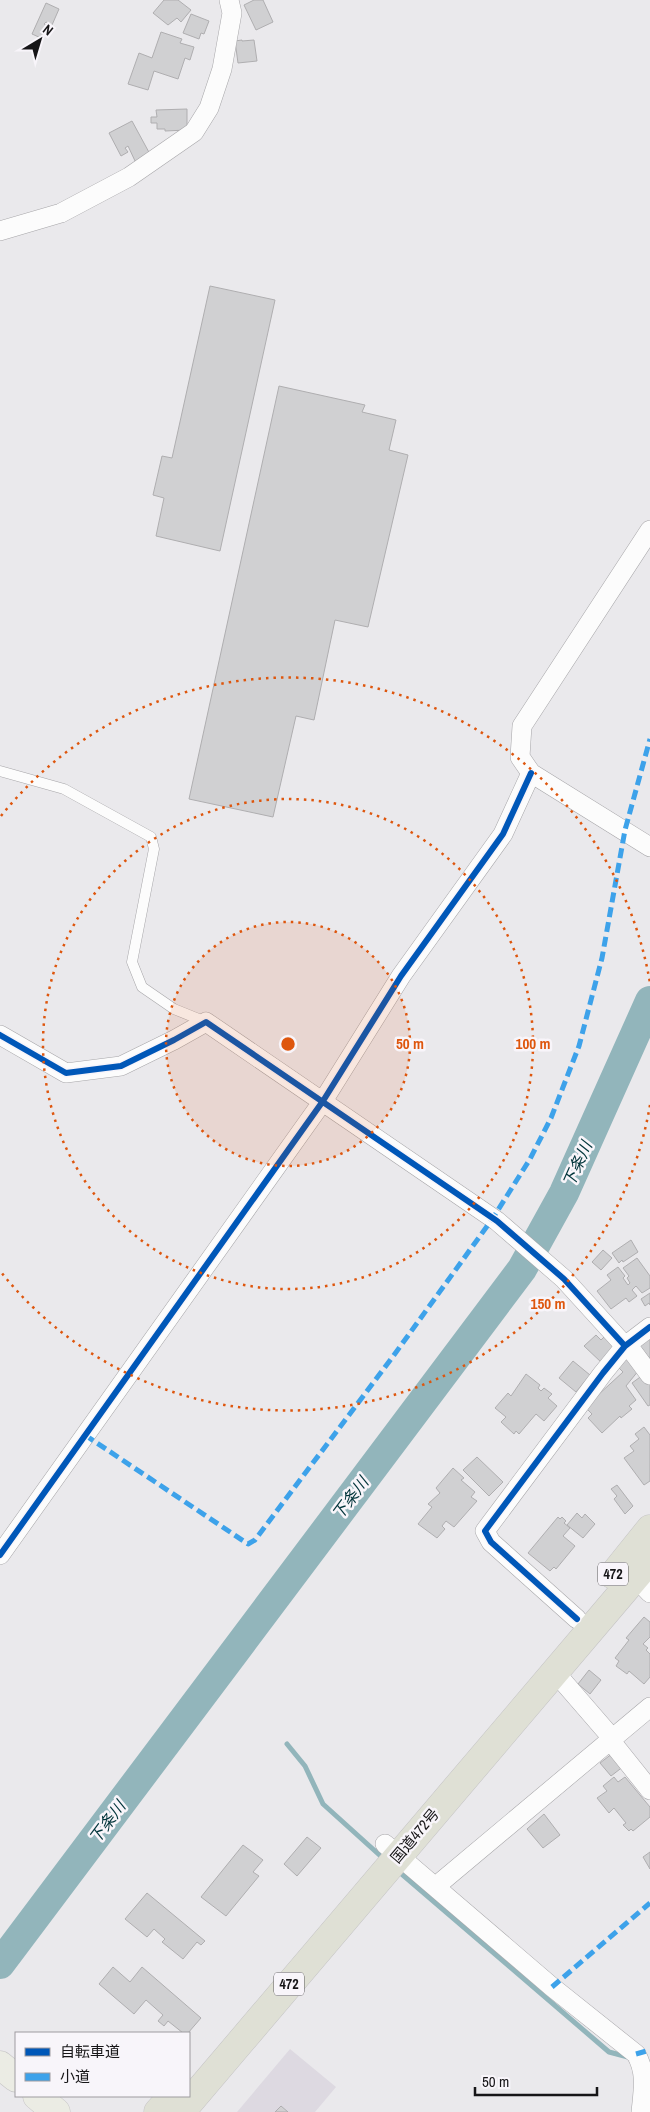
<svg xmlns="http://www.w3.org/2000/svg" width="650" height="2112" viewBox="0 0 650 2112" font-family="'Archivo Narrow','Noto Sans JP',sans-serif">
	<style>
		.built { fill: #ddd9e1 }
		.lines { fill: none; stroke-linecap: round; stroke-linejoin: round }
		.stream { stroke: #92b5bb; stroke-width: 5 }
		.river { stroke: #92b5bb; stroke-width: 30 }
		.building { fill: #d0d0d2; stroke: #afaeb0 }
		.lane-casing { stroke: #a6a5a8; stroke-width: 11 }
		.street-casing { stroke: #a6a5a8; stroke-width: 20 }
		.primary-casing { stroke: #c5c4c5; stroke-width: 29 }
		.highway-casing { stroke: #c5c4c5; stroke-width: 29 }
		.lane { stroke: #fcfcfc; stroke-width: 10 }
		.street { stroke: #fcfcfc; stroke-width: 19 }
		.primary { stroke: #ebece4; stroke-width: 28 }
		.highway { stroke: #dfe0d5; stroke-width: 28 }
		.quiet { stroke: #3da2ea; stroke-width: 5; stroke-dasharray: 10 5; stroke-linecap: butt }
		.cycleway-casing { stroke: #f8f5fa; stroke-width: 9 }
		.cycleway { stroke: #0057b8; stroke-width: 6 }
		.ring { fill: none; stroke: #de560d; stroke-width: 2.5; stroke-dasharray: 2.5 5 }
		.labels { text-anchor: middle; stroke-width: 5; stroke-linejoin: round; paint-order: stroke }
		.shield { fill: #f8f5fa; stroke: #5a585b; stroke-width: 1 }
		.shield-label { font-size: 14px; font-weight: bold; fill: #161517 }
		.street-label { font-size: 15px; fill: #161517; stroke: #f8f5fa }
		.water-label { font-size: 16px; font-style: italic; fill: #00343a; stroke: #f8f5fa }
		.centre { fill: #de560d; stroke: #f8f5fa; stroke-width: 2.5 }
		.ring-label { font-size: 15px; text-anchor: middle; font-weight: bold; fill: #de560d; stroke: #f8f5fa; stroke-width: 5; stroke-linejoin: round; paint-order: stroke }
	</style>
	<rect width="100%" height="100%" fill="#eae9ec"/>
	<!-- built -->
	<path class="built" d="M290 2049 336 2087 315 2112H237Z"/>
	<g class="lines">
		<!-- stream -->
		<path class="stream" d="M287 1744 305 1766 323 1804 385 1860
			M397 1870 609 2052 628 2057"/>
		<!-- river -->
		<path class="river" d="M0 1964 522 1269 564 1193 650 1001"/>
	</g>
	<!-- building -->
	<path class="building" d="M164 0H178L191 10 181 22 177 18 168 25 153 13Z
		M254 0H263L273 22 256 30 244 5Z
		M46 3 59 9 52 25 46 22 44 24 47 26 41 38 32 34Z
		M191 14 209 21 204 34 201 33 199 39 183 33Z
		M161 32 182 39 180 43 194 47 190 60 185 58 178 79 154 71 148 90 128 84 139 53 152 58Z
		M242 40V41L254 40 257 61 238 63 235 41Z
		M187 109V130L165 131V129H157V123H151V117H157L156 110Z
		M132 121 151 156 136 163 128 146 125 148 128 152 121 156 109 133Z
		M210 286 275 300 220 551 156 536 164 498 153 495 162 456 172 458Z
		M279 386 365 405 362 412 396 420 389 450 408 455 368 627 335 620 314 720 296 716 273 817 189 799Z
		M631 1240 638 1252 623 1262 622 1260 619 1263 612 1253Z
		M603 1250 612 1258 601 1270 592 1262Z
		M637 1258 650 1276V1288L642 1293 636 1286 632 1290 637 1296 629 1302 626 1298 611 1309 597 1291 611 1280 607 1275 618 1267 625 1276 623 1278 628 1285 630 1283 627 1278 629 1276 623 1268Z
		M650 1293V1305L649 1303 645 1306 641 1299Z
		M596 1335 601 1340 606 1335 617 1344 602 1363 584 1346Z
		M650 1338V1359L640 1346Z
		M627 1356 639 1370 626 1386 636 1400 629 1406 632 1409 621 1418 620 1416 602 1433 588 1418 592 1414 585 1407 623 1372 618 1367Z
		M573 1361 590 1375 576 1392 559 1378Z
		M526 1374 540 1385 538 1388 541 1391 544 1388 552 1394 548 1398 557 1406 544 1421 536 1414 519 1434 516 1431 514 1434 501 1422 506 1417 495 1408 508 1393 511 1396Z
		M643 1375 650 1385V1405L648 1406 632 1383Z
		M644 1427 650 1435V1481L644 1485 624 1458 634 1451 630 1446 639 1439 635 1434Z
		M477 1457 503 1482 489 1496 463 1470Z
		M453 1468 464 1478 461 1480 475 1492 471 1497 477 1501 454 1527 446 1521 442 1526 445 1529 437 1538 418 1524 432 1507 428 1504 440 1493 436 1488Z
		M617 1485 633 1506 625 1514 614 1499 617 1496 611 1489Z
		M577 1513 582 1518 585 1514 595 1524 583 1538 567 1525Z
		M558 1517 560 1519 562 1517 566 1521 564 1523 570 1528 563 1536 575 1546 556 1569 554 1567 550 1571 528 1553Z
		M644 1617 650 1622V1637L643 1644 648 1648 646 1650 650 1654V1677L644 1684 629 1671 627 1674 616 1666 619 1661 615 1658 629 1640 626 1638Z
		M589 1670 601 1680 590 1694 578 1684Z
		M613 1753 624 1766 611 1776 600 1763Z
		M614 1777 618 1782 625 1777 650 1807V1817L633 1831 631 1829 629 1831 623 1825 626 1823 614 1808 609 1813 597 1798 607 1791 603 1786Z
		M544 1814 560 1835 543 1848 527 1829Z
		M307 1837 321 1848 297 1876 284 1864Z
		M243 1845 263 1860 253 1872 259 1876 226 1916 201 1897Z
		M650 1852V1869L643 1857Z
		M147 1893 205 1941 201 1945 197 1942 183 1959 162 1942 165 1939 154 1929 147 1937 125 1919Z
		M113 1967 130 1982 142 1967 201 2018 188 2033H183L168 2021 164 2026 158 2021 163 2015 146 2000 134 2014 99 1984Z
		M281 2106 288 2112H275Z"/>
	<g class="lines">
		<!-- lane casing -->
		<g class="lane-casing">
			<path id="lane" d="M0 771 64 789 151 837 154 849 132 962 142 987 174 1009 206 1022"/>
		</g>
		<!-- street casing -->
		<g class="street-casing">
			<path id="street" d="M0 231 61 213 129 177 194 132 209 108 222 69 232 13 229 0
				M650 530 522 726 520 757 531 773 650 847
				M0 1035 66 1073 121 1066 174 1040 206 1022 497 1221 564 1279 625 1346
				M627 1344 650 1375
				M0 1555 323 1101 401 976 503 834 531 773
				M635 1577 650 1593
				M577 1619 491 1542 485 1531 603 1373 625 1346 650 1327
				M554 1671 612 1738
				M610 1740 650 1790
				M385 1844 552 1987 636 2054C647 2073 643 2091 641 2112
				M435 1887 650 1707"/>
		</g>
		<!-- primary casing -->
		<g class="primary-casing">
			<path id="primary" d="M0 2065 16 2078
				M37 2096 56 2112"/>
		</g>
		<!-- highway casing -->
		<g class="highway-casing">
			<path id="highway" d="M613 1575 650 1529
				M158 2112 172 2096
				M181 2112 650 1560"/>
		</g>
		<!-- lane -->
		<use href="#lane" class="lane"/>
		<!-- street -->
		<use href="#street" class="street"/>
		<!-- primary -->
		<use href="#primary" class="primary"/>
		<!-- highway -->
		<use href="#highway" class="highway"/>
		<!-- quiet -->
		<path class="quiet" d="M85 1435 248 1544 255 1540 394 1355 493 1218 530 1159 551 1118 579 1046 602 958 625 830 650 739
			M552 1987 650 1903
			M636 2054 650 2050"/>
		<!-- cycleway casing -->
		<g class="cycleway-casing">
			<path id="cycleway" d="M0 1035 66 1073 121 1066 174 1040 206 1022 497 1221 564 1279 625 1346
				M0 1555 323 1101 401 976 503 834 531 773
				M577 1619 491 1542 485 1531 603 1373 625 1346 650 1327"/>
		</g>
		<!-- cycleway -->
		<use href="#cycleway" class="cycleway"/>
	</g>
	<!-- distance rings -->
	<circle cx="288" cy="1044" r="122" fill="#de560d" fill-opacity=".12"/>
	<g class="ring">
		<circle cx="288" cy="1044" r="122"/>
		<circle cx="288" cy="1044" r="245"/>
		<path d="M650 1105A367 367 0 0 1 1 1272M1 816A367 367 0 0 1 650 983"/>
	</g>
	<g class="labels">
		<!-- shield labels -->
		<g class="shield">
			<rect x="598" y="1562.5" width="30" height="23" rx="4"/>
			<rect x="274" y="1972.5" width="30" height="23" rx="4"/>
		</g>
		<g class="shield-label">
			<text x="613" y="1579">472</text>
			<text x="289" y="1989">472</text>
		</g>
		<!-- street labels -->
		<g class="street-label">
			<text transform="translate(415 1836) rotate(-50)" y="5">国道472号</text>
		</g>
		<!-- water labels -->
		<g class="water-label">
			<text transform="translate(577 1164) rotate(-66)" y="6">下条川</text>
			<text transform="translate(350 1498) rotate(-53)" y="6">下条川</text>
			<text transform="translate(107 1822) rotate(-53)" y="6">下条川</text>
		</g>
	</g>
	<circle cx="288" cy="1044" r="8" class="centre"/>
	<g class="ring-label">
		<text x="410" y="1049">50 m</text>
		<text x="533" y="1049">100 m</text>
		<text x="548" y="1309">150 m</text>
	</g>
	<!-- legend -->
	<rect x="15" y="2032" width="175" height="65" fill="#f8f5fa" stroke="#9e9b9f"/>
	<rect x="25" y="2048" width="25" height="8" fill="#0057b8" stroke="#9e9b9f"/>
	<text x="60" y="2057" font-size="15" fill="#161517">自転車道</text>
	<rect x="25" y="2073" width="25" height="8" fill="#3da2ea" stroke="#9e9b9f"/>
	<text x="60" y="2082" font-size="15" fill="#161517">小道</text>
	<!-- north arrow -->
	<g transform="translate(40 40) rotate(38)" stroke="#f8f5fa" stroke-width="4" paint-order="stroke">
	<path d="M0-4L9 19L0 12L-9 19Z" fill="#161517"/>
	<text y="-8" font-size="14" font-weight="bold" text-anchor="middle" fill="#161517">N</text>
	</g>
	<!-- scale -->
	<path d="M475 2087v8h122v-8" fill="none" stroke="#161517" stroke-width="2.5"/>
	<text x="482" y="2087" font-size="15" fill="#161517" stroke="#f8f5fa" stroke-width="4" paint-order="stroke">50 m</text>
</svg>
